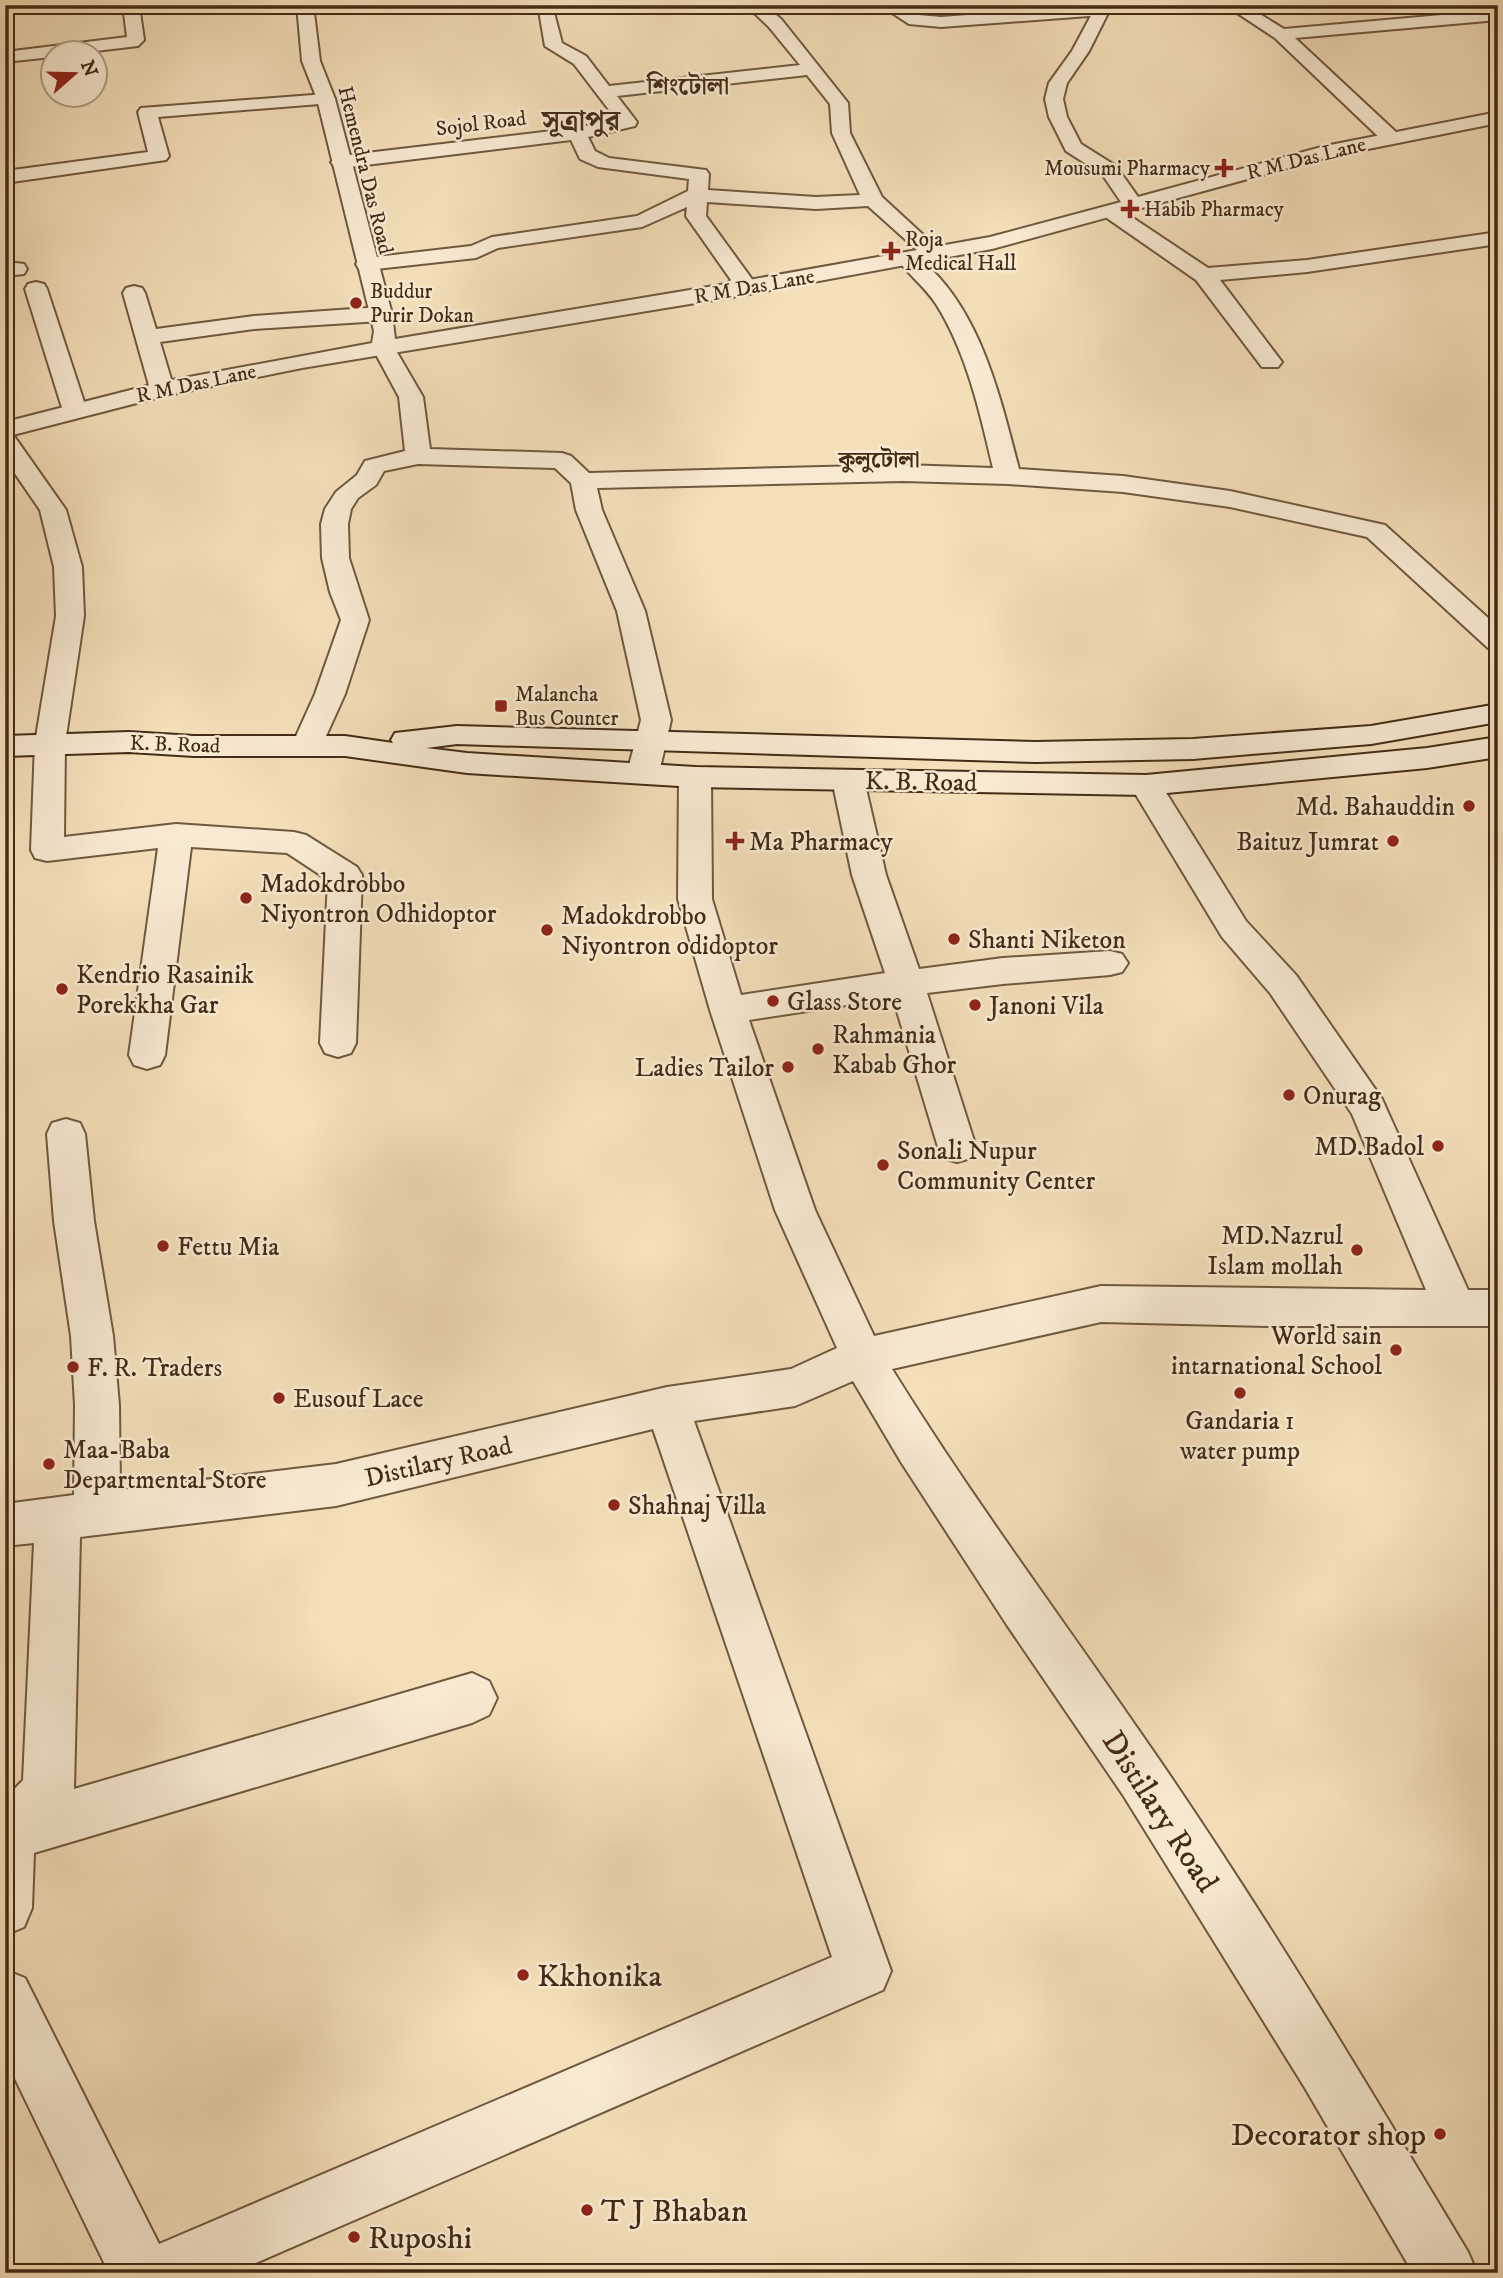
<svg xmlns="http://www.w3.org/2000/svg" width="1503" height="2278" viewBox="0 0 1503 2278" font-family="'IM FELL DW Pica','Noto Serif Bengali',serif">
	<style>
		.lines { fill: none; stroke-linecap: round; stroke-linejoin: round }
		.minor-casing { stroke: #70583f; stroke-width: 4 }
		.tertiary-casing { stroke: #70583f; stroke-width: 4 }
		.secondary-casing { stroke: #442b16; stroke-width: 4 }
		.minor { fill: #f8ead2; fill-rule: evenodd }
		.tertiary { fill: #f8ead2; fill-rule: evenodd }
		.secondary { fill: #f8ead2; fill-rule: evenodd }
		.poi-dot { fill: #8f2418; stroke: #f8ead2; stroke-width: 2.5 }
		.labels { text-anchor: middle; stroke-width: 5; stroke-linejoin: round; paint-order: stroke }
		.far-street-label { font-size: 21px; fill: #442b16; stroke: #f8ead2 }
		.far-poi-label { font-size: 21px; fill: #442b16; stroke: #f8ead2; text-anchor: start }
		.far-neighbourhood-label { font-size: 23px; font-weight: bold; fill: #442b16; stroke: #f8ead2 }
		.far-quarter-label { font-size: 24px; font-weight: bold; fill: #442b16; stroke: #f8ead2 }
		.street-label { font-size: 26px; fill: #442b16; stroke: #f8ead2 }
		.poi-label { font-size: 26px; fill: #442b16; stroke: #f8ead2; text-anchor: start }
		.far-district-label { font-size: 28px; font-weight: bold; fill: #442b16; stroke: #f8ead2 }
		.near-street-label { font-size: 32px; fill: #442b16; stroke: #f8ead2 }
		.near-poi-label { font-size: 32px; fill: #442b16; stroke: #f8ead2; text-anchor: start }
	</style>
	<rect width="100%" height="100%" fill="#f4dfb9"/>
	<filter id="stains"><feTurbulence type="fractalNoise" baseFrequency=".00286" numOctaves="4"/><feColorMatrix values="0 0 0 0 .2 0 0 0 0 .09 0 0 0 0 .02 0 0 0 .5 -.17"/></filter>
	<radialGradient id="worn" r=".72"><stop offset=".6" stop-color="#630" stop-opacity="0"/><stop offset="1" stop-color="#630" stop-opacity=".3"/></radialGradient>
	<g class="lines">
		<!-- minor casing -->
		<g class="minor-casing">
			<path id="minor" d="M123 5H139L144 40 138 46 87 52H52V57L5 62V52L127 37Z
				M538 5H552L562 43 586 56 609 86 800 65 769 27 746 5H764L781 19 848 103 850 133 882 197 944 254 940 258H926L868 206 816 209 707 202 706 216 754 282C747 292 737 298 724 295L721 290 731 280 686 216 687 207 642 227 498 248 476 258 367 270 359 269 356 264 359 259 367 258 471 246 492 237 637 216 688 191 689 179 598 167 580 159 571 140 341 168 334 166 331 162 341 156 577 128 616 119 574 64 545 46ZM807 75 830 104 832 133 860 195 816 197 708 190 709 174 706 170 609 158 595 151 588 137 635 126 637 122 617 96Z
				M880 5H900L919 15 941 17 1100 5 1108 7 1110 10 1102 15 941 27 909 24Z
				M1225 5H1245L1284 29 1498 10V20L1295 38 1398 134 1400 138 1398 142H1384L1275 38Z
				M326 94 335 99 332 103 158 117 169 156 166 160 5 183V171L148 152 138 112 141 108Z
				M1111 206 1118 208 1208 268 1307 260 1498 232V244L1307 272 1220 280 1282 362 1278 367H1262L1196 280 1104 216 1101 212 1104 208Z
				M908 253C917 255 923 261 930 268 983 319 1001 401 1019 469L1123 476 1230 491 1385 525 1498 627V651L1488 648 1367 537 1230 507 1123 492 1008 484 903 481 597 488 602 510 645 611 671 720 659 773 654 780 643 783 632 780 627 773 641 720 617 611 576 510 571 483 555 468 418 464 384 471 376 485 358 498 351 509 348 524 349 558 369 620 345 694 322 745 318 752 307 755 296 752 292 745 315 694 341 620 330 592 322 558 321 524 325 509 336 492 357 475 365 461 405 451 399 397 372 347 375 342H391L423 397 430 449 562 453 571 456 589 473 903 465 993 468C980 413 967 353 936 304 925 287 909 275 897 259L900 254Z
				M16 263 24 264 27 269 24 274 5 276V264Z
				M36 282 44 284 47 289 87 411 84 416 75 418 66 416 63 411 25 289 28 284Z
				M134 286 142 288 145 293 156 329 254 316 381 307 389 309 392 314 389 319 381 321 254 329 160 342 174 389 170 394H154L150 389 123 293 126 288Z
				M5 434 14 436 66 510 82 567 84 616 65 743 64 837 176 824 294 832 306 835 357 867 362 875 356 1043 351 1053 338 1057 325 1053 320 1043 328 880 287 853 191 847 165 1055 160 1065 147 1069 134 1065 129 1055 158 848 47 861 35 858 31 850 35 743 56 616 54 567 40 510 5 459Z
				M695 767 706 770 711 777 712 899 741 995 885 973 852 875 832 780 837 773 848 770 859 773 864 780 886 875 919 969 1003 958 1110 951 1122 954 1128 963 1122 972 1110 975 1003 984 927 993 976 1147 971 1158 957 1162 943 1158 938 1147 893 998 749 1020 815 1210 874 1336 1101 1286 1426 1290 1352 1114 1270 993 1222 937 1130 785 1135 778 1146 775 1157 778 1246 921 1296 975 1382 1099 1468 1290H1498V1326H1267L1101 1322 892 1369C975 1503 1069 1628 1158 1758 1268 1918 1368 2086 1468 2252L1477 2273H1413L1305 2088 1123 1795 1007 1625 901 1462 853 1381 795 1406 694 1421 891 1971 883 1990 233 2273H109L5 2058V1970L25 1978 159 2244 832 1957 653 1429 336 1506 80 1537 74 1789 472 1673 489 1681 497 1698 489 1715 472 1723 34 1853 32 1908 24 1927 5 1935V1799L23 1780 34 1543 5 1546V1504L74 1495 75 1405 71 1336 54 1221 47 1134 52 1123 66 1119 80 1123 85 1134 94 1221 113 1336 119 1405 120 1490 336 1464 667 1387 791 1369 837 1348 775 1210 710 1010 678 899 679 777 684 770Z"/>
		</g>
		<!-- tertiary casing -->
		<g class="tertiary-casing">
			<path id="tertiary" d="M297 5H313L320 61 335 99 392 314 395 339 732 283 990 237 1121 202 1102 174 1066 151 1049 117 1045 99 1049 83 1072 51 1094 10 1100 5H1123L1108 13 1089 51 1067 83 1063 99 1067 117 1081 144 1116 166 1138 197 1325 146 1498 112V123L1328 157 992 249 732 297 302 368 164 396 5 437V422L162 382 372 343 374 331 370 314 317 99 302 61Z"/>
		</g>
		<!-- secondary casing -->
		<g class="secondary-casing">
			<path id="secondary" d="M1498 704V722L1371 744 1193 759 1035 762 457 744 426 748 467 753 695 767 1146 775 1427 748 1498 737V757L1427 768 1146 795 695 787 467 773 345 756H194L129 752 5 756V736L129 732 194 736H345L393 743 391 740 395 733 457 726 1035 742 1193 739 1371 726Z"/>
		</g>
		<!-- minor -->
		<use href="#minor" class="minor"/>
		<!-- tertiary -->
		<use href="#tertiary" class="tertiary"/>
		<!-- secondary -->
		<use href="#secondary" class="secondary"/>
	</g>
	<!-- markers -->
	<g class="poi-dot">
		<path d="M1220.5 157.5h7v7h7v7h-7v7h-7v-7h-7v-7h7z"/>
		<path d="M1126.5 198.5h7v7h7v7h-7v7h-7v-7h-7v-7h7z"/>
		<path d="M887.5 240.5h7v7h7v7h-7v7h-7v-7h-7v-7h7z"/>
		<circle cx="356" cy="303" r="7"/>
		<rect x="494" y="699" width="14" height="14" rx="3.5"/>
		<circle cx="1469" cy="806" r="7"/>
		<path d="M731.5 830.5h7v7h7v7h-7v7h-7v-7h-7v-7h7z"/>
		<circle cx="1393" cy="841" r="7"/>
		<circle cx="246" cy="898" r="7"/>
		<circle cx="547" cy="930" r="7"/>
		<circle cx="954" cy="939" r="7"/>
		<circle cx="62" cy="989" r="7"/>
		<circle cx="773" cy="1001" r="7"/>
		<circle cx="975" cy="1005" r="7"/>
		<circle cx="818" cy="1049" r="7"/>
		<circle cx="788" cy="1067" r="7"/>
		<circle cx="1289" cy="1095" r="7"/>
		<circle cx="1438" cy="1146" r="7"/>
		<circle cx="883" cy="1165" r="7"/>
		<circle cx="163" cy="1246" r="7"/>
		<circle cx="1357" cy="1250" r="7"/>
		<circle cx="1396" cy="1350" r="7"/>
		<circle cx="73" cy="1367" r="7"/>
		<circle cx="1240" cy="1393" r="7"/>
		<circle cx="279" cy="1398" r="7"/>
		<circle cx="49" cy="1464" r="7"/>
		<circle cx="614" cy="1505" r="7"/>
		<circle cx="523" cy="1975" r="7"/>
		<circle cx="1440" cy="2134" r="7"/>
		<circle cx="587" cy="2210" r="7"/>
		<circle cx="354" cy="2237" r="7"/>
	</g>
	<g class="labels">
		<!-- far-street labels -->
		<g class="far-street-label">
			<text transform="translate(481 123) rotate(-7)" y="7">Sojol Road</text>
			<text transform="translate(1306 158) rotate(-14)" y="7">R M Das Lane</text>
			<text transform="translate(366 170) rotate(76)" y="7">Hemendra Das Road</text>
			<text transform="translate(754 286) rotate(-10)" y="7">R M Das Lane</text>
			<text transform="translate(196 383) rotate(-12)" y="7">R M Das Lane</text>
			<text transform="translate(175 744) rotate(2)" y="7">K. B. Road</text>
		</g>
		<!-- far-poi labels -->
		<g class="far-poi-label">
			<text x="1210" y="175" text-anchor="end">Mousumi Pharmacy</text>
			<text x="1144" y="216">Habib Pharmacy</text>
			<text x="905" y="246">Roja<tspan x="905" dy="24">Medical Hall</tspan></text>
			<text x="370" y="298">Buddur<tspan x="370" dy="24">Purir Dokan</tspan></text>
			<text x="515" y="701">Malancha<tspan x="515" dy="24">Bus Counter</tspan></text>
		</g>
		<!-- far-neighbourhood labels -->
		<g class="far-neighbourhood-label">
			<text x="879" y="467">কুলুটোলা</text>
		</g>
		<!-- far-quarter labels -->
		<g class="far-quarter-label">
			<text x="688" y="94">শিংটোলা</text>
		</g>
		<!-- street labels -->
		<g class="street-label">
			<text transform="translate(921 781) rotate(1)" y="9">K. B. Road</text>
			<text transform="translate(438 1461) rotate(-13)" y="9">Distilary Road</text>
		</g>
		<!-- poi labels -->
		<g class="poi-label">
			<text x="1455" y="815" text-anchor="end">Md. Bahauddin</text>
			<text x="749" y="850">Ma Pharmacy</text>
			<text x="1379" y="850" text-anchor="end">Baituz Jumrat</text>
			<text x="260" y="892">Madokdrobbo<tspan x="260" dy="30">Niyontron Odhidoptor</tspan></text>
			<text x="561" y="924">Madokdrobbo<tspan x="561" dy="30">Niyontron odidoptor</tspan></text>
			<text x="968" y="948">Shanti Niketon</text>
			<text x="76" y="983">Kendrio Rasainik<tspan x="76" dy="30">Porekkha Gar</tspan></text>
			<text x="787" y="1010">Glass Store</text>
			<text x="989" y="1014">Janoni Vila</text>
			<text x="832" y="1043">Rahmania<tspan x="832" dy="30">Kabab Ghor</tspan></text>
			<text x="774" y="1076" text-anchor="end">Ladies Tailor</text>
			<text x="1303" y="1104">Onurag</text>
			<text x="1424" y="1155" text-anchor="end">MD.Badol</text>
			<text x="897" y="1159">Sonali Nupur<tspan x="897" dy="30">Community Center</tspan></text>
			<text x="1343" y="1244" text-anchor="end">MD.Nazrul<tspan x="1343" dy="30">Islam mollah</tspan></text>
			<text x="177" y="1255">Fettu Mia</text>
			<text x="1382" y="1344" text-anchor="end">World sain<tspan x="1382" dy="30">intarnational School</tspan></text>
			<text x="87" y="1376">F. R. Traders</text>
			<text x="293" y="1407">Eusouf Lace</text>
			<text x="1240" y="1429" text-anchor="middle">Gandaria 1<tspan x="1240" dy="30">water pump</tspan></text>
			<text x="63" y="1458">Maa-Baba<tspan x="63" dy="30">Departmental Store</tspan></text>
			<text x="628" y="1514">Shahnaj Villa</text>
		</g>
		<!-- far-district labels -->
		<g class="far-district-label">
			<text x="581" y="130">সূত্রাপুর</text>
		</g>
		<!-- near-street labels -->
		<g class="near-street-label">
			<text transform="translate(1161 1811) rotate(57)" y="11">Distilary Road</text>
		</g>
		<!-- near-poi labels -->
		<g class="near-poi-label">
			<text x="537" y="1986">Kkhonika</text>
			<text x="1426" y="2145" text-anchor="end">Decorator shop</text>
			<text x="601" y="2221">T J Bhaban</text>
			<text x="368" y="2248">Ruposhi</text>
		</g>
	</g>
	<!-- margin -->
	<rect width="1503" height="2278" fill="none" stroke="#f4dfb9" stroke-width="28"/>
	<rect x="7" y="7" width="1489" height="2264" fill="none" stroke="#442b16" stroke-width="3.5"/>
	<rect x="14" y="14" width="1475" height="2250" fill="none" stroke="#442b16" stroke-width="2"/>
	<!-- north arrow -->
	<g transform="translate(74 74) rotate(70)"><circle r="33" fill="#f8ead2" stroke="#b09e87" stroke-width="2"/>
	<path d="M0-5L12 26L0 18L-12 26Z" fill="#8f2418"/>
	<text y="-10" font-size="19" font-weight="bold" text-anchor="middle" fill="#442b16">N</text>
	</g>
	<rect width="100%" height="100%" filter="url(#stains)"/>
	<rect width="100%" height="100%" fill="url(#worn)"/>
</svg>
